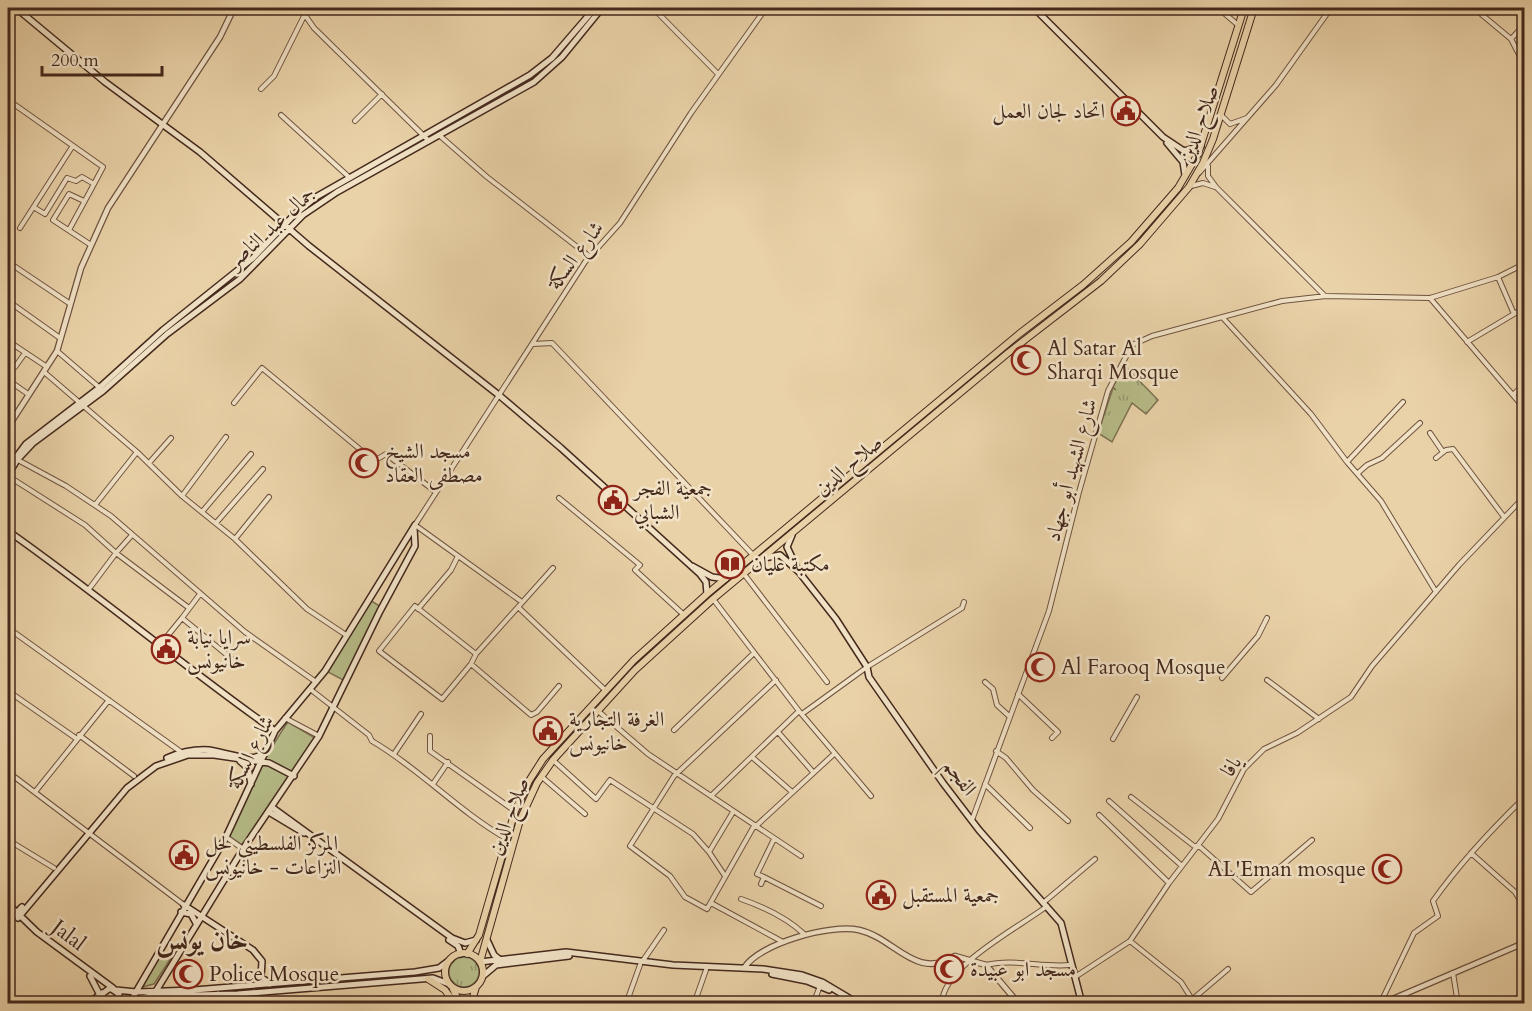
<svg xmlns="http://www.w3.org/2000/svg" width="1532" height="1011" viewBox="0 0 1532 1011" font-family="Cardo,Amiri,serif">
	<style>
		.grass { fill: url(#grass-tufts); stroke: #7d7252; stroke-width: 1.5 }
		.park { fill: #b6bc88; stroke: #7d7252; stroke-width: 1.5 }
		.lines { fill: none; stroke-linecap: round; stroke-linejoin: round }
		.minor-casing { stroke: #6e5340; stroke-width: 6 }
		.tertiary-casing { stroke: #6e5340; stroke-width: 7 }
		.secondary-casing { stroke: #44291d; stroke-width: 8 }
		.trunk-casing { stroke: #44291d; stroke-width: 8 }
		.minor { stroke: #f1e2c6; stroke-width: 4 }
		.tertiary { stroke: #f1e2c6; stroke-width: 4.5 }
		.secondary { stroke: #f1e2c6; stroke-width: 5 }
		.trunk { stroke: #ead2a8; stroke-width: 6 }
		.labels { text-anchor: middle; stroke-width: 5; stroke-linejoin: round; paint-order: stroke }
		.poi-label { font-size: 21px; fill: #44291d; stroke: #f1e2c6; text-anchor: start }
		.street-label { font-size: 21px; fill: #44291d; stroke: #f1e2c6 }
		.district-label { font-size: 27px; font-weight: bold; fill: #44291d; stroke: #f1e2c6 }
	</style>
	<defs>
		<pattern id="grass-tufts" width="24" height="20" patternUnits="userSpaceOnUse" patternTransform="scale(1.5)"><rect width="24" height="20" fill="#b6bc88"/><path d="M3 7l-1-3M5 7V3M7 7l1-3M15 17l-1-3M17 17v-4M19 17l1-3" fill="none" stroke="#96996f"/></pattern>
	</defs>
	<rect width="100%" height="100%" fill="#ead2a8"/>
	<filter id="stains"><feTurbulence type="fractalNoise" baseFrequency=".00333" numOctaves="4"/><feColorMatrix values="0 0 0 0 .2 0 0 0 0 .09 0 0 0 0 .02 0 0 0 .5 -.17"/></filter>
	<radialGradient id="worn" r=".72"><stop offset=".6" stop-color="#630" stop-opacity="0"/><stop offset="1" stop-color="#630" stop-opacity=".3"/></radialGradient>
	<!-- grass -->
	<path class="grass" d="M1124 365 1158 400 1146 414 1132 403 1112 442 1098 433 1113 388 1116 390 1113 387Z
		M449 972a15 15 0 1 1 30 0a15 15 0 1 1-30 0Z"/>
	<!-- park -->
	<path class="park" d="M370 600 381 607 345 681 328 672Z
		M288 722 315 738 244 846 229 836C248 798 263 757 288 722Z
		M161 953 173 955 154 984 142 987Z"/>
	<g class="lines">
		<!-- minor casing -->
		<g class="minor-casing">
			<path id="minor" d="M300 8 314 28 429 141
				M653 8 718 74
				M1218 8 1238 25
				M1481 14 1511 39 1524 64
				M1511 39 1524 25
				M261 89 274 76 308 8
				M8 100 103 167 94 184 82 177 76 181 67 178 45 214 35 208
				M281 115 350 178
				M1221 115 1230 124 1247 118
				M355 121 382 94
				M439 135 487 177 589 256
				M1208 166V176L1216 187 1325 296
				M1199 173 1276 85 1331 8
				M1191 186 1203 183 1215 187
				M84 201 69 194 53 220 91 245
				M20 228 72 147
				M69 230 94 184
				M8 262 69 303
				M1498 277 1514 314
				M1430 298 1524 408
				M8 301 60 338
				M1223 318 1311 414 1347 462 1381 501 1436 592
				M8 341 47 367
				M1467 342 1524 308
				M533 344 552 343 753 555
				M57 351 100 388
				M8 363 15 367 25 353
				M44 372 137 452 182 496 235 539 307 609 346 635
				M8 380 28 394
				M1513 395 1524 384
				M234 403 262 368 374 461 386 454 436 492
				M1430 433 1443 452
				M1436 458 1446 450 1453 449 1504 517
				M18 460 66 486 111 516 245 632 316 682
				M1347 462 1403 402
				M149 463 171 438
				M1358 473 1367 465 1382 458 1420 423
				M8 476 85 525 116 553 89 589
				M182 496 226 437
				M559 498 640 565 635 570 684 615
				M95 505 137 452
				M202 512 251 454
				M216 523 263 469
				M132 535 116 553 189 608
				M235 539 269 497
				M744 574 827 682
				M713 599 799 711 871 796
				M522 602 415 525 585 262 620 223 691 113 766 8
				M518 607 605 690
				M418 609 451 570 458 556
				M182 618 200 594
				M8 628 181 752
				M160 645 182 618 238 664
				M476 654 415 606 379 651 442 699 471 664 476 654 553 568
				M471 664 531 715 537 712 559 686
				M1222 678 1258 636 1267 618
				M1267 680 1319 719
				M985 682 993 689 997 705 1009 716
				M310 689 369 735 372 741C420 769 458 811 507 839
				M8 691 77 739
				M1018 694 1058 732 1052 738
				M597 710 648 754 801 856
				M802 714 867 667 962 608 964 602
				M285 718 319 736
				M674 730 754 653
				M778 732 813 772
				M79 735 134 776
				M430 736V751L515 811
				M1113 739 1137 697
				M996 751 1006 758 1033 790 1068 821
				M394 754 421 714
				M752 757 791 791
				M554 761 596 799 610 780 693 834 709 852 725 876
				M8 772 184 905
				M542 777 585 814
				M433 784 448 762
				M985 784 1030 828
				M35 792 109 700
				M711 796 799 711
				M1131 797 1194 846H1199L1251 892 1312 840
				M1109 801 1182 866
				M1099 815 1169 883
				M972 820 1049 611 1079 492 1108 391 1132 345 1152 336 1282 301 1326 296 1430 298 1498 277 1524 264
				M754 826 707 909 685 897 670 876 630 846 674 776 776 680
				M755 827 834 754
				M226 837 243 849
				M8 840 54 868
				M709 852 733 812
				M1471 853 1515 892 1524 907
				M764 877 757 874 774 839
				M761 884 764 877 821 906
				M741 899C764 907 786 917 804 934
				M711 903 783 942
				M1043 903 1095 859
				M1130 941 1181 982 1195 1004
				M642 962 664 930
				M986 965C1014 958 1042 968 1070 965
				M1453 973 1458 1004
				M1075 977 1130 941 1169 883 1218 819 1244 769 1264 749 1297 733 1351 697 1372 666 1459 565 1524 497
				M1194 998 1228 969
				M626 1004 640 965
				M694 1004 706 970
				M813 1004 820 986
				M942 1004C941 967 1020 927 1047 906
				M1380 1004 1414 933 1438 916 1433 901C1460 863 1491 830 1524 798
				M1503 1004 1524 995"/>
		</g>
		<!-- tertiary casing -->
		<g class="tertiary-casing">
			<path id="tertiary" d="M8 427 57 351 81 268 108 208 220 37 234 8
				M8 451 17 460
				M744 968C760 943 830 924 859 930 895 938 915 981 955 956L986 965 1019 1004
				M218 994 231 1004
				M238 994 239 1004
				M1381 1004 1524 943"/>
		</g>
		<!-- secondary casing -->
		<g class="secondary-casing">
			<path id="secondary" d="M16 8 105 82 200 152 309 246 500 396 561 448 700 574 706 582 707 594
				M1034 8 1163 137 1184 151 1201 146
				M1167 143 1183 162 1185 175
				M8 468 26 444 99 388 163 330 253 258 295 214 316 197 530 75 552 58 595 8
				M8 475 17 460 33 443 103 391 167 334 240 279 303 215 337 192 534 82 562 57 602 8
				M8 531C99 595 184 667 275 731
				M792 535 787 547 799 572
				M764 558 780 555 799 572 836 619 867 667 869 677 943 783 979 830 1061 923 1082 1004
				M692 566 712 577 726 579
				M167 758C181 752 194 749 209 750 226 752 251 764 265 753
				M240 761 248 768 251 784
				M273 808 452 938 465 943 476 940
				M269 812 304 833
				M8 904 37 932 113 988
				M184 905 253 950 262 961 261 977 270 984
				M181 912 191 914 196 923
				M15 915 22 907
				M18 918 127 788 156 766 188 755H214L269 763 294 776
				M449 940 458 946 461 954
				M487 940 494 955 499 959
				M480 962 566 952 673 965 763 969 802 975 822 982 859 1004
				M772 974 807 981 829 990
				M90 976 102 999
				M483 976 496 965 569 956
				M116 990 136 992 194 990 415 972 439 968 451 959
				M117 1002 153 996 238 994 433 978 449 984
				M88 1004 102 993
				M105 1004 102 994 110 988 119 994 115 1003
				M129 1004 226 837 275 731 325 671 415 525
				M148 1004 243 849 319 736 380 611 415 546 414 527"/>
		</g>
		<!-- trunk casing -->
		<g class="trunk-casing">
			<path id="trunk" d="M445 972a19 19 0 1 1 38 0a19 19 0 1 1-38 0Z
				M467 954 479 935 515 811 529 781 543 759 634 660 707 594 1019 334 1083 285 1131 242 1178 188 1198 154 1244 8
				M480 962 520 820 537 783 553 760 635 670 713 599 1008 353 1101 281 1140 244 1189 187 1203 163 1213 139 1254 8
				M428 979 445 990 455 1004
				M453 989 460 1004
				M471 1004 476 987"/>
		</g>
		<!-- minor -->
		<use href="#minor" class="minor"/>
		<!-- tertiary -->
		<use href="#tertiary" class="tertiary"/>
		<!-- secondary -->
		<use href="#secondary" class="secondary"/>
		<!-- trunk -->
		<use href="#trunk" class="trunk"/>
	</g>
	<!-- icons -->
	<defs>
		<g id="civic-ring" transform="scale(1.5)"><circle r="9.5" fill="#f1e2c6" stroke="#8f2418" stroke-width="1.5"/><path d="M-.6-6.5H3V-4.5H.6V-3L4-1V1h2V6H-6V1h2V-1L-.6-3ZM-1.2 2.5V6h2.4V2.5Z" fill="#8f2418"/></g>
		<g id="mosque-ring" transform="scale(1.5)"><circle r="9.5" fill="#f1e2c6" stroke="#8f2418" stroke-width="1.5"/><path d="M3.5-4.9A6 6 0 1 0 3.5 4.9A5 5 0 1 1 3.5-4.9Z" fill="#8f2418"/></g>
		<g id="library-ring" transform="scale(1.5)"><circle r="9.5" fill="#f1e2c6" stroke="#8f2418" stroke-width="1.5"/><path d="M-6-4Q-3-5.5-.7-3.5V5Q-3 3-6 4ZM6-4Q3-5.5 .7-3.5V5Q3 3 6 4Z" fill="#8f2418"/></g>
	</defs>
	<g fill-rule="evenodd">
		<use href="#civic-ring" x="1126" y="111"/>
		<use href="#mosque-ring" x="1026" y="360"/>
		<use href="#mosque-ring" x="364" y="463"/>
		<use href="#civic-ring" x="613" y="500"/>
		<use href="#library-ring" x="730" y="564"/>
		<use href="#civic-ring" x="166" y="649"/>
		<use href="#mosque-ring" x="1040" y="667"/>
		<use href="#civic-ring" x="548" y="731"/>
		<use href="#civic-ring" x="184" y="855"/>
		<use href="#mosque-ring" x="1387" y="869"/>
		<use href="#civic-ring" x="881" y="895"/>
		<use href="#mosque-ring" x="949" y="969"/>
		<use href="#mosque-ring" x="188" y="974"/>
	</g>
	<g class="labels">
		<!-- poi labels -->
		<g class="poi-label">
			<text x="1105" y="118" text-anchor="end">اتحاد لجان العمل</text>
			<text x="1047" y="355">Al Satar Al<tspan x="1047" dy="24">Sharqi Mosque</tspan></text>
			<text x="385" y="458">مسجد الشيخ<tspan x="385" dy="24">مصطفى العقاد</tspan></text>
			<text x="634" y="495">جمعية الفجر<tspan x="634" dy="24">الشبابي</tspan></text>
			<text x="751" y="571">مكتبة عليان</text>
			<text x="187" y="644">سرايا نيابة<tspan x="187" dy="24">خانيونس</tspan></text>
			<text x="1061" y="674">Al Farooq Mosque</text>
			<text x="569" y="726">الغرفة التجارية<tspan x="569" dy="24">خانيونس</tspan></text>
			<text x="205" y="850">المركز الفلسطيني لحل<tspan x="205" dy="24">النزاعات - خانيونس</tspan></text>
			<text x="1366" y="876" text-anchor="end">AL'Eman mosque</text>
			<text x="902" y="902">جمعية المستقبل</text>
			<text x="970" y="976">مسجد ابو عبيدة</text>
			<text x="209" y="981">Police Mosque</text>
		</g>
		<!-- street labels -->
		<g class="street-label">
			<text transform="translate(1198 124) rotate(-70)" y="7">صلاح الدين</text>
			<text transform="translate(271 227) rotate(-42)" y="7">جمال عبد الناصر</text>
			<text transform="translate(575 255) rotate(-53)" y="7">شارع السكة</text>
			<text transform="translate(848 465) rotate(-40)" y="7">صلاح الدين</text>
			<text transform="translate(1071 470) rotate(-75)" y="7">شارع الشهيد أبو جهاد</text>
			<text transform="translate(250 752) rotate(-63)" y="7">شارع السكة</text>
			<text transform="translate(1231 766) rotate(-56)" y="7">يافا</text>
			<text transform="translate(960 777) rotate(53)" y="7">الفجم</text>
			<text transform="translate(508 816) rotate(-69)" y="7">صلاح الدين</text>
			<text transform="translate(69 935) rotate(37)" y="7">Jalal</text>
		</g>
		<!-- district labels -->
		<g class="district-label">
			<text x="202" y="949">خان يونس</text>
		</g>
	</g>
	<!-- margin -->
	<rect width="1532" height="1011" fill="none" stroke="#ead2a8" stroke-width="30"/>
	<rect x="9" y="9" width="1514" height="993" fill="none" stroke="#44291d" stroke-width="3"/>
	<rect x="15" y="15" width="1502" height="981" fill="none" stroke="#44291d" stroke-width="1.5"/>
	<!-- scale -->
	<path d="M42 66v9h120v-9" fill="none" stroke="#44291d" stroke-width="3"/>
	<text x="51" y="66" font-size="18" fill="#44291d" stroke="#f1e2c6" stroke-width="4.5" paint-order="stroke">200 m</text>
	<rect width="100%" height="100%" filter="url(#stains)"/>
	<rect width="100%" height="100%" fill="url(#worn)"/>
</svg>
